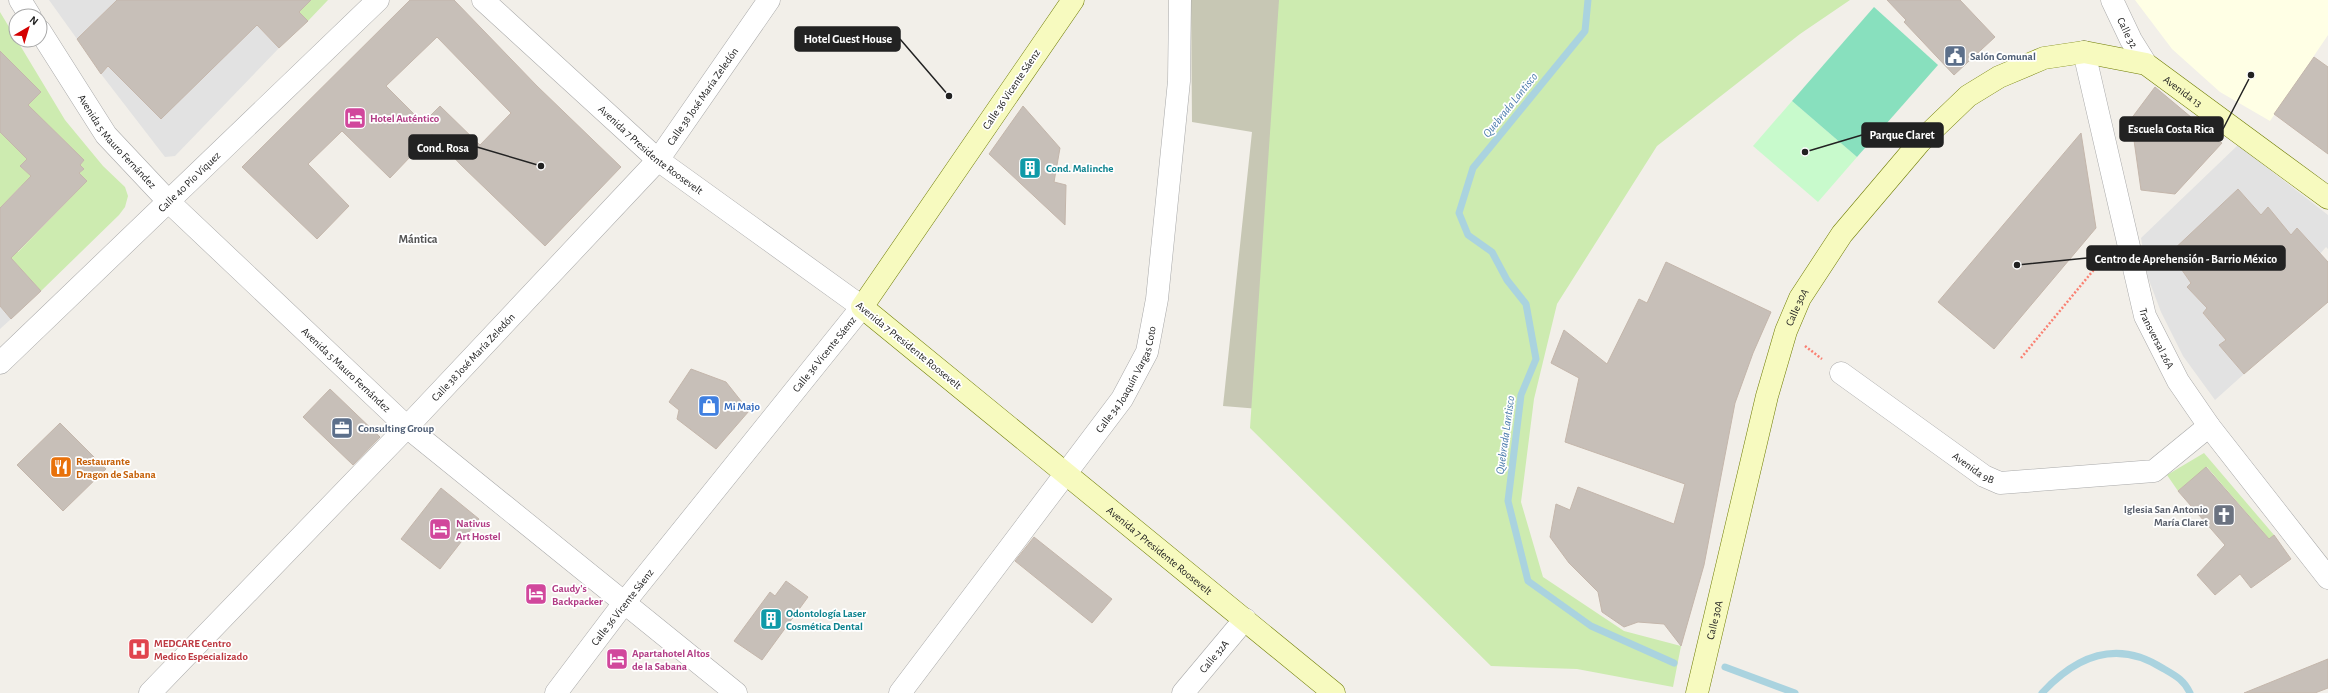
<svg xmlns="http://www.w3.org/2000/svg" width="2328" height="693" viewBox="0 0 2328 693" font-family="'Alegreya Sans',sans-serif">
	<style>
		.education { fill: #ffffe5 }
		.construction { fill: #c7c7b4 }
		.grass { fill: #cdebb0 }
		.park { fill: #c8facc }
		.pitch { fill: #88e0be }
		.parking { fill: #e2e2e2 }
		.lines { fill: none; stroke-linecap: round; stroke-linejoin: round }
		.stream { stroke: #aad3df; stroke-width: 7 }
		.building { fill: #c7bfb8; stroke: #c4b6ab; fill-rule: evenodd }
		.street-casing { stroke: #a9a9a9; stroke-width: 23 }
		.secondary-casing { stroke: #707d05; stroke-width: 23 }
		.path { stroke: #fa8072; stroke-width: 2.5; stroke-dasharray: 2 2; stroke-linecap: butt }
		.street { stroke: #fff; stroke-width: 22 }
		.secondary { stroke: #f7fabf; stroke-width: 22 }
		.labels { text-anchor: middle; stroke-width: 3.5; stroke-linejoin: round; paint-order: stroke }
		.street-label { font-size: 11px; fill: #222; stroke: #fff }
		.service-label { font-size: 11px; font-weight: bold; fill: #4e5e75; stroke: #fff; text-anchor: start }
		.hotel-label { font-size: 11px; font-weight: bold; fill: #b23c85; stroke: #fff; text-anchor: start }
		.culture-label { font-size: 11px; font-weight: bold; fill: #0d838f; stroke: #fff; text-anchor: start }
		.shop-label { font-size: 11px; font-weight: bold; fill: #366cbe; stroke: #fff; text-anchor: start }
		.food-label { font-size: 11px; font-weight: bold; fill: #c56008; stroke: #fff; text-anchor: start }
		.worship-label { font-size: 11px; font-weight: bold; fill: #5b616d; stroke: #fff; text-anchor: end }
		.health-label { font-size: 11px; font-weight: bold; fill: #be3a42; stroke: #fff; text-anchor: start }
		.water-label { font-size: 12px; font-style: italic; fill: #4a7aab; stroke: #fff }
		.neighbourhood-label { font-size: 12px; font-weight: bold; fill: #555; stroke: #fff }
		.leader { fill: none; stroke: #222; stroke-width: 1.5 }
		.callout-dot { fill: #222; stroke: #fff; stroke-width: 1.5 }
		.callout { fill: #222; stroke: #222; stroke-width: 1.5 }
		.callout-label { font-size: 12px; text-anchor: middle; font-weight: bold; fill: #fff }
	</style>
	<rect width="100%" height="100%" fill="#f2efe9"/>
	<!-- education -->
	<path class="education" d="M2135 0H2328V35L2270 121 2220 92 2172 49Z"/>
	<!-- construction -->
	<path class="construction" d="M1191 0H1571L1284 411 1223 406 1252 132 1192 122Z"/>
	<!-- grass -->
	<path class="grass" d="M311 0H328L308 21 299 12Z
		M1279 0H1850L1800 34 1657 146 1557 304 1534 399 1521 502 1543 577 1624 631 1681 646 1673 687 1577 669 1491 666 1250 428Z
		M0 12 65 120 103 166 125 187 128 196 125 207 119 215 41 291 0 246V235L18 252 87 181 79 173 84 169 80 165 84 160 28 105 41 92 8 59 0 66Z
		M0 132 27 159 20 166 30 175 50 180 21 186 0 208Z
		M2204 453 2274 535 2269 539 2207 467 2178 491 2167 475Z"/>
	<!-- park -->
	<path class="park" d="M1792 101 1857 157 1818 202 1753 146Z"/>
	<!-- pitch -->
	<path class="pitch" d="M1874 7 1938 65 1857 157 1792 101Z"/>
	<!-- parking -->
	<path class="parking" d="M49 0H117L77 39Z
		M175 0H232L279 48 175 156 165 157 101 74Z
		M2238 145 2328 215V249L2326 247 2320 254 2297 228 2291 235 2268 207 2261 215 2238 189 2170 253 2191 283 2187 287 2207 308 2203 314 2226 340 2219 345 2244 374 2215 400 2183 356 2161 312 2147 275 2141 238Z
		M0 306 11 319 0 329Z"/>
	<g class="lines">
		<!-- stream -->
		<path class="stream" d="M1588 0 1585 31 1473 168 1459 213 1468 235 1492 252 1507 280 1526 304 1536 359 1521 395 1508 501 1528 581 1591 626 1674 663
			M1725 667 1795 693
			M2042 693C2077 655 2118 639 2164 669 2176 676 2184 680 2190 693"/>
	</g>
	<!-- building -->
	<path class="building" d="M117 0H311L299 12 308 21 279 48 257 25 161 119 108 66 101 74 77 39Z
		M410 0H454L537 86 621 167 545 246 461 165 432 134 390 178 342 131 308 164 349 206 317 239 242 167ZM437 37 511 113 480 145 440 106 423 123 386 86Z
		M1887 0H1960L1995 37 1954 75 1904 22 1906 20Z
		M0 51 41 92 28 105 84 160 80 165 84 169 79 173 87 181 11 258 41 291 11 319 0 306V208L31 176 20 166 27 159 0 132Z
		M2314 57 2328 67V154L2274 114Z
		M2155 87 2222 143 2175 194 2141 190 2131 119Z
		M1023 106 1060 148 1054 182 1066 185 1065 225 989 154Z
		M2081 133 2096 228 1994 349 1938 302Z
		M2238 189 2261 215 2268 207 2291 235 2297 228 2328 262V302L2244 374 2219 345 2226 340 2203 313 2207 308 2187 287 2191 283 2170 253Z
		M1666 262 1771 312 1753 353 1735 403 1704 565 1681 646 1664 624 1638 622 1624 627 1602 612 1598 592 1569 563 1550 537 1556 504 1570 510 1578 487 1674 524 1685 484 1565 442 1579 378 1551 363 1564 330 1607 364 1639 299 1647 303Z
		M691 369 726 382 749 411 716 449 677 419 679 410 669 402Z
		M330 389 380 437 353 465 303 417Z
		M60 423 106 469 63 511 17 465Z
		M2206 467 2269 539 2274 535 2291 559 2251 588 2240 574 2215 595 2197 575 2225 545 2178 491Z
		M441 488 479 519 440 569 401 539Z
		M1034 537 1112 599 1092 623 1015 561Z
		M786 581 808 597 762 660 734 641 770 592 775 596Z
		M2328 659V688L2315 693H2244Z"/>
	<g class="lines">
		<!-- street casing -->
		<g class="street-casing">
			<g id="street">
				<path d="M20 0 30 16"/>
				<path id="s1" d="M483 0 658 160 862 307 624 603 556 693"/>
				<path id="s2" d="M2112 0 2131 40 2146 64"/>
				<path id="s3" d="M40 31 106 135 169 202 407 427 736 693"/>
				<path id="s4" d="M2084 52 2145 316 2178 381 2209 426 2328 578"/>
				<path id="s5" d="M0 363 378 0"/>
				<path id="s6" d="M1841 373 1984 476 2000 483 2154 471 2209 426"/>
				<path id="s7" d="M150 693 407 427 658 160 769 0"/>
				<path id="s8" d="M900 693 1122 399 1147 352 1157 299 1179 81 1180 0"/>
				<path id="s9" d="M1183 693 1245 619"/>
			</g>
		</g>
		<!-- secondary casing -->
		<g class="secondary-casing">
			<g id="secondary">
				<path id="s10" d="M1073 0 862 307 1334 693"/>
				<path id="s11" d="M1697 693 1767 396 1786 331 1800 298 1842 234 1920 142 1968 96 1999 77 2044 58 2084 52 2146 64 2328 198"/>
			</g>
		</g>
		<!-- path -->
		<path class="path" d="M1805 346 1822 359
			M2021 358 2106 255"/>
		<!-- street -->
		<use href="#street" class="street"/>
		<!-- secondary -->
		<use href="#secondary" class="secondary"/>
	</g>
	<!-- icons -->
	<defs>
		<g id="civic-square" transform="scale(1.15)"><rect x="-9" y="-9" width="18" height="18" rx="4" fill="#5c6f8a" stroke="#fff"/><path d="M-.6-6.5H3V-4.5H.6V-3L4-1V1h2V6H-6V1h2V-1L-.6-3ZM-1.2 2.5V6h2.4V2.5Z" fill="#fff"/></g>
		<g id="hotel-square" transform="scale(1.15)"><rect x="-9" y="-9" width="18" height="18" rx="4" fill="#d1479c" stroke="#fff"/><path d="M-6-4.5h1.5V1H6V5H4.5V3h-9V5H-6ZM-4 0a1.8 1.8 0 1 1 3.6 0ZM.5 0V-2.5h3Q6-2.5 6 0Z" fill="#fff"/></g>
		<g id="building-square" transform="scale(1.15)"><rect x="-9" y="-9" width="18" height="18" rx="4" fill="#0f9aa8" stroke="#fff"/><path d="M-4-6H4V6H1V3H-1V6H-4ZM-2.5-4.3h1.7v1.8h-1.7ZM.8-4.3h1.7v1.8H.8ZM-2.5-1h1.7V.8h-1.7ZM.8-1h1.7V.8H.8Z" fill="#fff"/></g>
		<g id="shop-square" transform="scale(1.15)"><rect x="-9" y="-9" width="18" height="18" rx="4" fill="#3f7fe0" stroke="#fff"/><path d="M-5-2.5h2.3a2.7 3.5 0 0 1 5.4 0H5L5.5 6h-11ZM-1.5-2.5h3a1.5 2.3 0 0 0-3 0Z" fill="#fff"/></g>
		<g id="office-square" transform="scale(1.15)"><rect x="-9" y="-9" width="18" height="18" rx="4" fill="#5c6f8a" stroke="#fff"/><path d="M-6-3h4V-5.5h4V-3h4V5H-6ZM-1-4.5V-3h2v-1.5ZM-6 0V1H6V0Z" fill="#fff"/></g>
		<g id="restaurant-square" transform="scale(1.15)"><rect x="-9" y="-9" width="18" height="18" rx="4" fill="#e8710a" stroke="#fff"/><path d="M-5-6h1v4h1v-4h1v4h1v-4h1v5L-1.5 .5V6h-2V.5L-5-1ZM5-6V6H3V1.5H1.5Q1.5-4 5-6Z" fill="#fff"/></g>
		<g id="church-square" transform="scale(1.15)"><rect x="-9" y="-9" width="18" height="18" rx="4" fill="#6b7280" stroke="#fff"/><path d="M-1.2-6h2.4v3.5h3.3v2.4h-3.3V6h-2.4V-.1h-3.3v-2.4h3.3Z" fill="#fff"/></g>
		<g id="hospital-square" transform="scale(1.15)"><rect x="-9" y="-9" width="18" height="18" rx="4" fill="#e0444e" stroke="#fff"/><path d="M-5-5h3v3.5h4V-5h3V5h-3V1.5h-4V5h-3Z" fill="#fff"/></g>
	</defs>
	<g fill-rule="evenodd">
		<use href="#civic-square" x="1955" y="56"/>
		<use href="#hotel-square" x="355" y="118"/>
		<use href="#building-square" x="1030" y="168"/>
		<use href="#shop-square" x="709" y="406"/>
		<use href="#office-square" x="342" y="428"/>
		<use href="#restaurant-square" x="61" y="467"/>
		<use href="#church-square" x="2224" y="515"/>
		<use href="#hotel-square" x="440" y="529"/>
		<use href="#hotel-square" x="536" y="594"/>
		<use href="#building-square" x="771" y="619"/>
		<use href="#hospital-square" x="139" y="649"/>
		<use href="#hotel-square" x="617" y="659"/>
	</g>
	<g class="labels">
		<!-- street labels -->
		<g class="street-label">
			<text dy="4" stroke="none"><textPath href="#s2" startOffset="36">Calle 32</textPath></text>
			<text transform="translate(1011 89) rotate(-56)" y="4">Calle 36 Vicente Sáenz</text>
			<text dy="4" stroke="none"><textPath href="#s11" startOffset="907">Avenida 13</textPath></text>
			<text dy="4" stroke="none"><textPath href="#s7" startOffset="814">Calle 38 José María Zeledón</textPath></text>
			<text dy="4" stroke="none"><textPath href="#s3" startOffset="135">Avenida 5 Mauro Fernández</textPath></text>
			<text dy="4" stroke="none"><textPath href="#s1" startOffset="225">Avenida 7 Presidente Roosevelt</textPath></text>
			<text dy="4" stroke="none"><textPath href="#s5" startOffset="262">Calle 40 Pío Víquez</textPath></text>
			<text dy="4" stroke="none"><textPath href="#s11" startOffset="399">Calle 30A</textPath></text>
			<text dy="4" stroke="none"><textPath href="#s4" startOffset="296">Transversal 26A</textPath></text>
			<text transform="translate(909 345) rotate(39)" y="4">Avenida 7 Presidente Roosevelt</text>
			<text transform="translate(824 354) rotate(-51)" y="4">Calle 36 Vicente Sáenz</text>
			<text dy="4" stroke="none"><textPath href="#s7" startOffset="466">Calle 38 José María Zeledón</textPath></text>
			<text dy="4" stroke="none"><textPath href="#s3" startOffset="459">Avenida 5 Mauro Fernández</textPath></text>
			<text dy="4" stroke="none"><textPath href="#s8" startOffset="388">Calle 34 Joaquín Vargas Coto</textPath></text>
			<text dy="4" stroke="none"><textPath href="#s6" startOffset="163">Avenida 9B</textPath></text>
			<text dy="4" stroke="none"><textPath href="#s10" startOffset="757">Avenida 7 Presidente Roosevelt</textPath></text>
			<text transform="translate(622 607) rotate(-52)" y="4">Calle 36 Vicente Sáenz</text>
			<text dy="4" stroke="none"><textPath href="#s11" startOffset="75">Calle 30A</textPath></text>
			<text dy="4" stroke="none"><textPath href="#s9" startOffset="48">Calle 32A</textPath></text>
		</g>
		<!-- service labels -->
		<g class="service-label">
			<text x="1970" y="60">Salón Comunal</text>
			<text x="358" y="432">Consulting Group</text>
		</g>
		<!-- hotel labels -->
		<g class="hotel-label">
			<text x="370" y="122">Hotel Auténtico</text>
			<text x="456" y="527">Nativus<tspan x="456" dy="13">Art Hostel</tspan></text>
			<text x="552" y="592">Gaudy's<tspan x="552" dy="13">Backpacker</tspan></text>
			<text x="632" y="657">Apartahotel Altos<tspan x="632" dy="13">de la Sabana</tspan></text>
		</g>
		<!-- culture labels -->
		<g class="culture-label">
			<text x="1046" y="172">Cond. Malinche</text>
			<text x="786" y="617">Odontología Laser<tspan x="786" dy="13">Cosmética Dental</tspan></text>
		</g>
		<!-- shop labels -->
		<g class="shop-label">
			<text x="724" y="410">Mi Majo</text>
		</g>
		<!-- food labels -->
		<g class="food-label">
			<text x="76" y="465">Restaurante<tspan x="76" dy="13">Dragon de Sabana</tspan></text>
		</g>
		<!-- worship labels -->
		<g class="worship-label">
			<text x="2208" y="513">Iglesia San Antonio<tspan x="2208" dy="13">María Claret</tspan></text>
		</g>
		<!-- health labels -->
		<g class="health-label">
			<text x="154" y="647">MEDCARE Centro<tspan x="154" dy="13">Medico Especializado</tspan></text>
		</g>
		<!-- water labels -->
		<g class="water-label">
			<text transform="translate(1510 105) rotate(-51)" y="4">Quebrada Lantisco</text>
			<text transform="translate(1505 435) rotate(-82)" y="4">Quebrada Lantisco</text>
		</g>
		<!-- neighbourhood labels -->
		<g class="neighbourhood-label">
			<text x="418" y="243">Mántica</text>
		</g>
	</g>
	<!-- callouts -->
	<path class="leader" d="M949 96L900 39M2251 75L2223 129M1805 152L1862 135M541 166L477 147M2017 265L2087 258"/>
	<g class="callout-dot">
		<circle cx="949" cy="96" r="4"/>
		<circle cx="2251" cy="75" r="4"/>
		<circle cx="1805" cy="152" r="4"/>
		<circle cx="541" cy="166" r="4"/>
		<circle cx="2017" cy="265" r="4"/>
	</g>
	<g class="callout">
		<rect x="795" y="27" width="105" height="24" rx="4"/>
		<rect x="2120" y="117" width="103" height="24" rx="4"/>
		<rect x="1862" y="123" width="81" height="24" rx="4"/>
		<rect x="409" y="135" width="68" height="24" rx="4"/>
		<rect x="2087" y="246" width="198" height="24" rx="4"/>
	</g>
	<g class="callout-label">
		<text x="848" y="43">Hotel Guest House</text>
		<text x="2171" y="133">Escuela Costa Rica</text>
		<text x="1902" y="139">Parque Claret</text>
		<text x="443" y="152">Cond. Rosa</text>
		<text x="2186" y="263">Centro de Aprehensión - Barrio México</text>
	</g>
	<!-- north arrow -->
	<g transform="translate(28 28) rotate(38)"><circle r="19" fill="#ffffff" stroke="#a7a7a7"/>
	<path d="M0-3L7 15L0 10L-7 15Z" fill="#d40000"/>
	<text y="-6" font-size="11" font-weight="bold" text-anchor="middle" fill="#222222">N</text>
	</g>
</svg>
